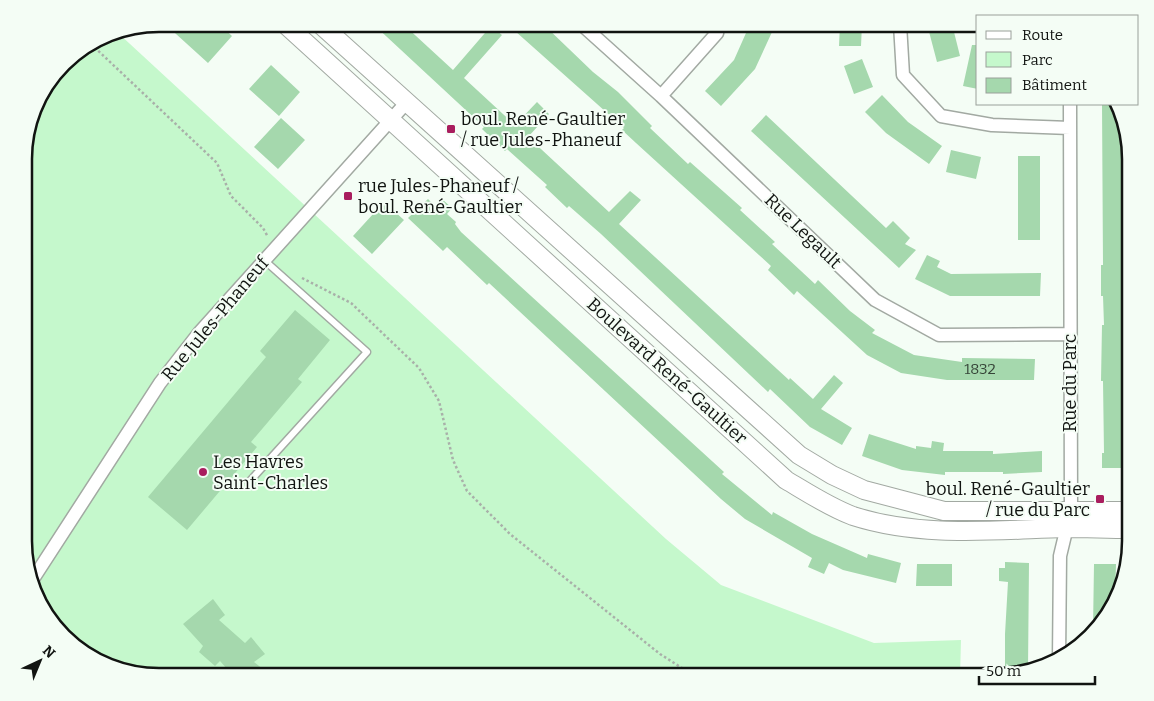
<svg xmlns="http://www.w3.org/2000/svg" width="1154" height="701" viewBox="0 0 1154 701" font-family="Bitter,serif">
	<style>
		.green { fill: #c5f8cc }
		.building { fill: #a5d8ad }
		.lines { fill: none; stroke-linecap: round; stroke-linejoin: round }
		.lane-casing { stroke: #a2a9a2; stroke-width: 9 }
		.street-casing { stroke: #a2a9a2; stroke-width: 15 }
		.secondary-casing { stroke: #a2a9a2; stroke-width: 20 }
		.path { stroke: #a9b0a9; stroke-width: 2.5; stroke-dasharray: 2.5 2.5; stroke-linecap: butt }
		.lane { stroke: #fff; stroke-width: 6 }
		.street { stroke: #fff; stroke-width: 12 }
		.secondary { stroke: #fff; stroke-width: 18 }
		.poi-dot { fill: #a91d5e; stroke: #f4fdf5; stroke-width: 2 }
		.labels { text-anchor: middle; stroke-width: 4; stroke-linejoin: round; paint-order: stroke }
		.number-label { font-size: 15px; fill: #364538 }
		.poi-label { font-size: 18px; fill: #111411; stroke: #f4fdf5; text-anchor: start }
		.street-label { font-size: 18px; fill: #111411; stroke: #f4fdf5 }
		.rim { fill: none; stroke: #111411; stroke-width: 2.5 }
	</style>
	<rect width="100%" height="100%" fill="#f4fdf5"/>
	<!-- green -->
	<path class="green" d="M117 32 666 539 721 585 874 643 961 640 960 677H159L118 666 81 649 47 617 25 559V142L38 99 70 58 108 34Z"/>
	<!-- building -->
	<path class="building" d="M165 24H219L232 36 208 63Z
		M373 24H403L453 70 491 26 502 35 464 78 515 125 537 102 549 114 528 137 609 212 630 191 641 200 619 224 789 380 790 378 813 399 834 375 843 383 821 409 852 428 842 445 810 427 770 389 768 392 601 234 569 206 567 208 545 187 547 185 507 149 505 151 482 129 484 127Z
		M522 24H543L593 72 618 92 652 126 650 128 688 164 690 162 742 208 740 210 775 242 772 244 815 284 818 280 850 311 875 330 872 333 914 355 962 362V358L1035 359 1034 380H947L901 373 867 355 797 291 794 295 768 270 771 266 636 143 622 130 624 128 515 31Z
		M750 24 772 32 755 69 721 106 705 91 734 60Z
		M840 24H862L861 46H839Z
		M927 24H952L960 56 937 62Z
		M972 45H978V89L963 86Z
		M862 59 873 87 854 94 844 66Z
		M271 65 300 92 279 116 249 89Z
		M882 95 908 122 942 146 929 164 886 133 865 112Z
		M1102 104H1116L1126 138V468H1102V453H1104L1103 381H1101L1102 325H1104L1103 296H1101V265H1103Z
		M766 115 886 228 893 221 910 238 905 244 916 250 899 268 751 131Z
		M281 118 305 140 278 169 254 147Z
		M951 150 981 157 976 179 946 172Z
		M1018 156H1040V240H1018Z
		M428 199 435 206 442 199 452 208 447 214 456 222 455 224 461 232 724 472 722 474 772 515 773 512 812 534 867 558 868 554 901 563 896 583 843 570 829 563 824 574 808 567 812 558 745 519 721 499 489 283 487 285 447 247 443 251 408 218Z
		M384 202 404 220 372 254 353 236Z
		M927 255 940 261 937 267 951 274 1041 273 1040 296H950L915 279Z
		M295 310 330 340 298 379 302 382 251 442 257 447 187 530 148 497 266 357 260 351Z
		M869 434 916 449V446L931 448 932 441 944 443 943 451H993V454L1042 451V472L1003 474V472H945V475L902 470 862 456Z
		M1005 562 1029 563 1028 669 1005 676V634L1008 582 999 581V568H1005Z
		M917 564H952V586H916Z
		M1094 564H1116L1115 601 1112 610 1093 629Z
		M213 599 225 615 219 620 245 643 251 637 265 654 254 662 273 677H234L220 661 215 666 199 652 203 646 183 624Z"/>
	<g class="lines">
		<!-- lane casing -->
		<g class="lane-casing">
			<path id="lane" d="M249 482 367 352 264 260"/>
		</g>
		<!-- street casing -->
		<g class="street-casing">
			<path id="street" d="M581 24 661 96 875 300 939 335 1070 334
				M900 24 903 75 941 116 992 125 1070 128
				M661 96 717 33 719 24
				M33 579 160 383 199 333 406 103
				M1059 660 1060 556 1071 510 1070 104"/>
		</g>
		<!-- secondary casing -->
		<g class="secondary-casing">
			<path id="secondary" d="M285 24 786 480C808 493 829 507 853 516 921 538 995 530 1065 528 1087 528 1108 529 1130 529
				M320 24 799 455 832 475 864 490 944 511H1130"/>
		</g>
		<!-- path -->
		<path class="path" d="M91 44 217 163 231 196 263 228 268 237
			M302 278 351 303 419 368 439 401 453 460 467 491 510 534 660 654 696 677"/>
		<!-- lane -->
		<use href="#lane" class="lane"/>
		<!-- street -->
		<use href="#street" class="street"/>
		<!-- secondary -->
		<use href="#secondary" class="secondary"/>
	</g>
	<!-- markers -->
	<g class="poi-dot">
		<rect x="446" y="124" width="10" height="10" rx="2.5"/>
		<rect x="343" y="191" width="10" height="10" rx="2.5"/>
		<circle cx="203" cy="472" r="5"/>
		<rect x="1095" y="494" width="10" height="10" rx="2.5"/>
	</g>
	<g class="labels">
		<!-- number labels -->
		<g class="number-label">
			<text x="980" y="374">1832</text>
		</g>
		<!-- poi labels -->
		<g class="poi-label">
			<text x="461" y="125">boul. René-Gaultier<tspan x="461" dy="21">/ rue Jules-Phaneuf</tspan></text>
			<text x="358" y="192">rue Jules-Phaneuf /<tspan x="358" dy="21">boul. René-Gaultier</tspan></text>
			<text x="213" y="468">Les Havres<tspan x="213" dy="21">Saint-Charles</tspan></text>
			<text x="1090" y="495" text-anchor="end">boul. René-Gaultier<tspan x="1090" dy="21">/ rue du Parc</tspan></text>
		</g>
		<!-- street labels -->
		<g class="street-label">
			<text transform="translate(803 231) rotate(44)" y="6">Rue Legault</text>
			<text transform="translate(215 319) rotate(-50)" y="6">Rue Jules-Phaneuf</text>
			<text transform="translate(667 371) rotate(42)" y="6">Boulevard René-Gaultier</text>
			<text transform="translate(1070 383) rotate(-90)" y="6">Rue du Parc</text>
		</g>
	</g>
	<!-- crop -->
	<path d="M0 0H1154V701H0ZM159 32H995A127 127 0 0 1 1122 159V541A127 127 0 0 1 995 668H159A127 127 0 0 1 32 541V159A127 127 0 0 1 159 32Z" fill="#f4fdf5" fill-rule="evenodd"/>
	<path class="rim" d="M159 32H995A127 127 0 0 1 1122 159V541A127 127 0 0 1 995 668H159A127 127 0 0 1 32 541V159A127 127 0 0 1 159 32Z"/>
	<!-- legend -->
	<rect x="976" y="15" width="162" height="90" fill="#f4fdf5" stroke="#99a09a"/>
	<rect x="986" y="31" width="25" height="8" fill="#ffffff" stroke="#99a09a"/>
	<text x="1022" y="40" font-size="15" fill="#111411">Route</text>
	<rect x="986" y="52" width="25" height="15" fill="#c5f8cc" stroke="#99a09a"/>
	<text x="1022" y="65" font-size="15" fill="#111411">Parc</text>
	<rect x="986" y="78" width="25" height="15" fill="#a5d8ad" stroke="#99a09a"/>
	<text x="1022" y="90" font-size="15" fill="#111411">Bâtiment</text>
	<!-- north arrow -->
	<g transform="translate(40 661) rotate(44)" stroke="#f4fdf5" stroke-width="4" paint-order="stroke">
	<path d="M0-4L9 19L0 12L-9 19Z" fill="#111411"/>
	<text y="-8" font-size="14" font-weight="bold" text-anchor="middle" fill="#111411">N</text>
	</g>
	<!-- scale -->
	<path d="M979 676v8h116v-8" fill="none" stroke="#111411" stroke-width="2.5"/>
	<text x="986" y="676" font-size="15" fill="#111411" stroke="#f4fdf5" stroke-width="4" paint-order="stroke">50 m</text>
</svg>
